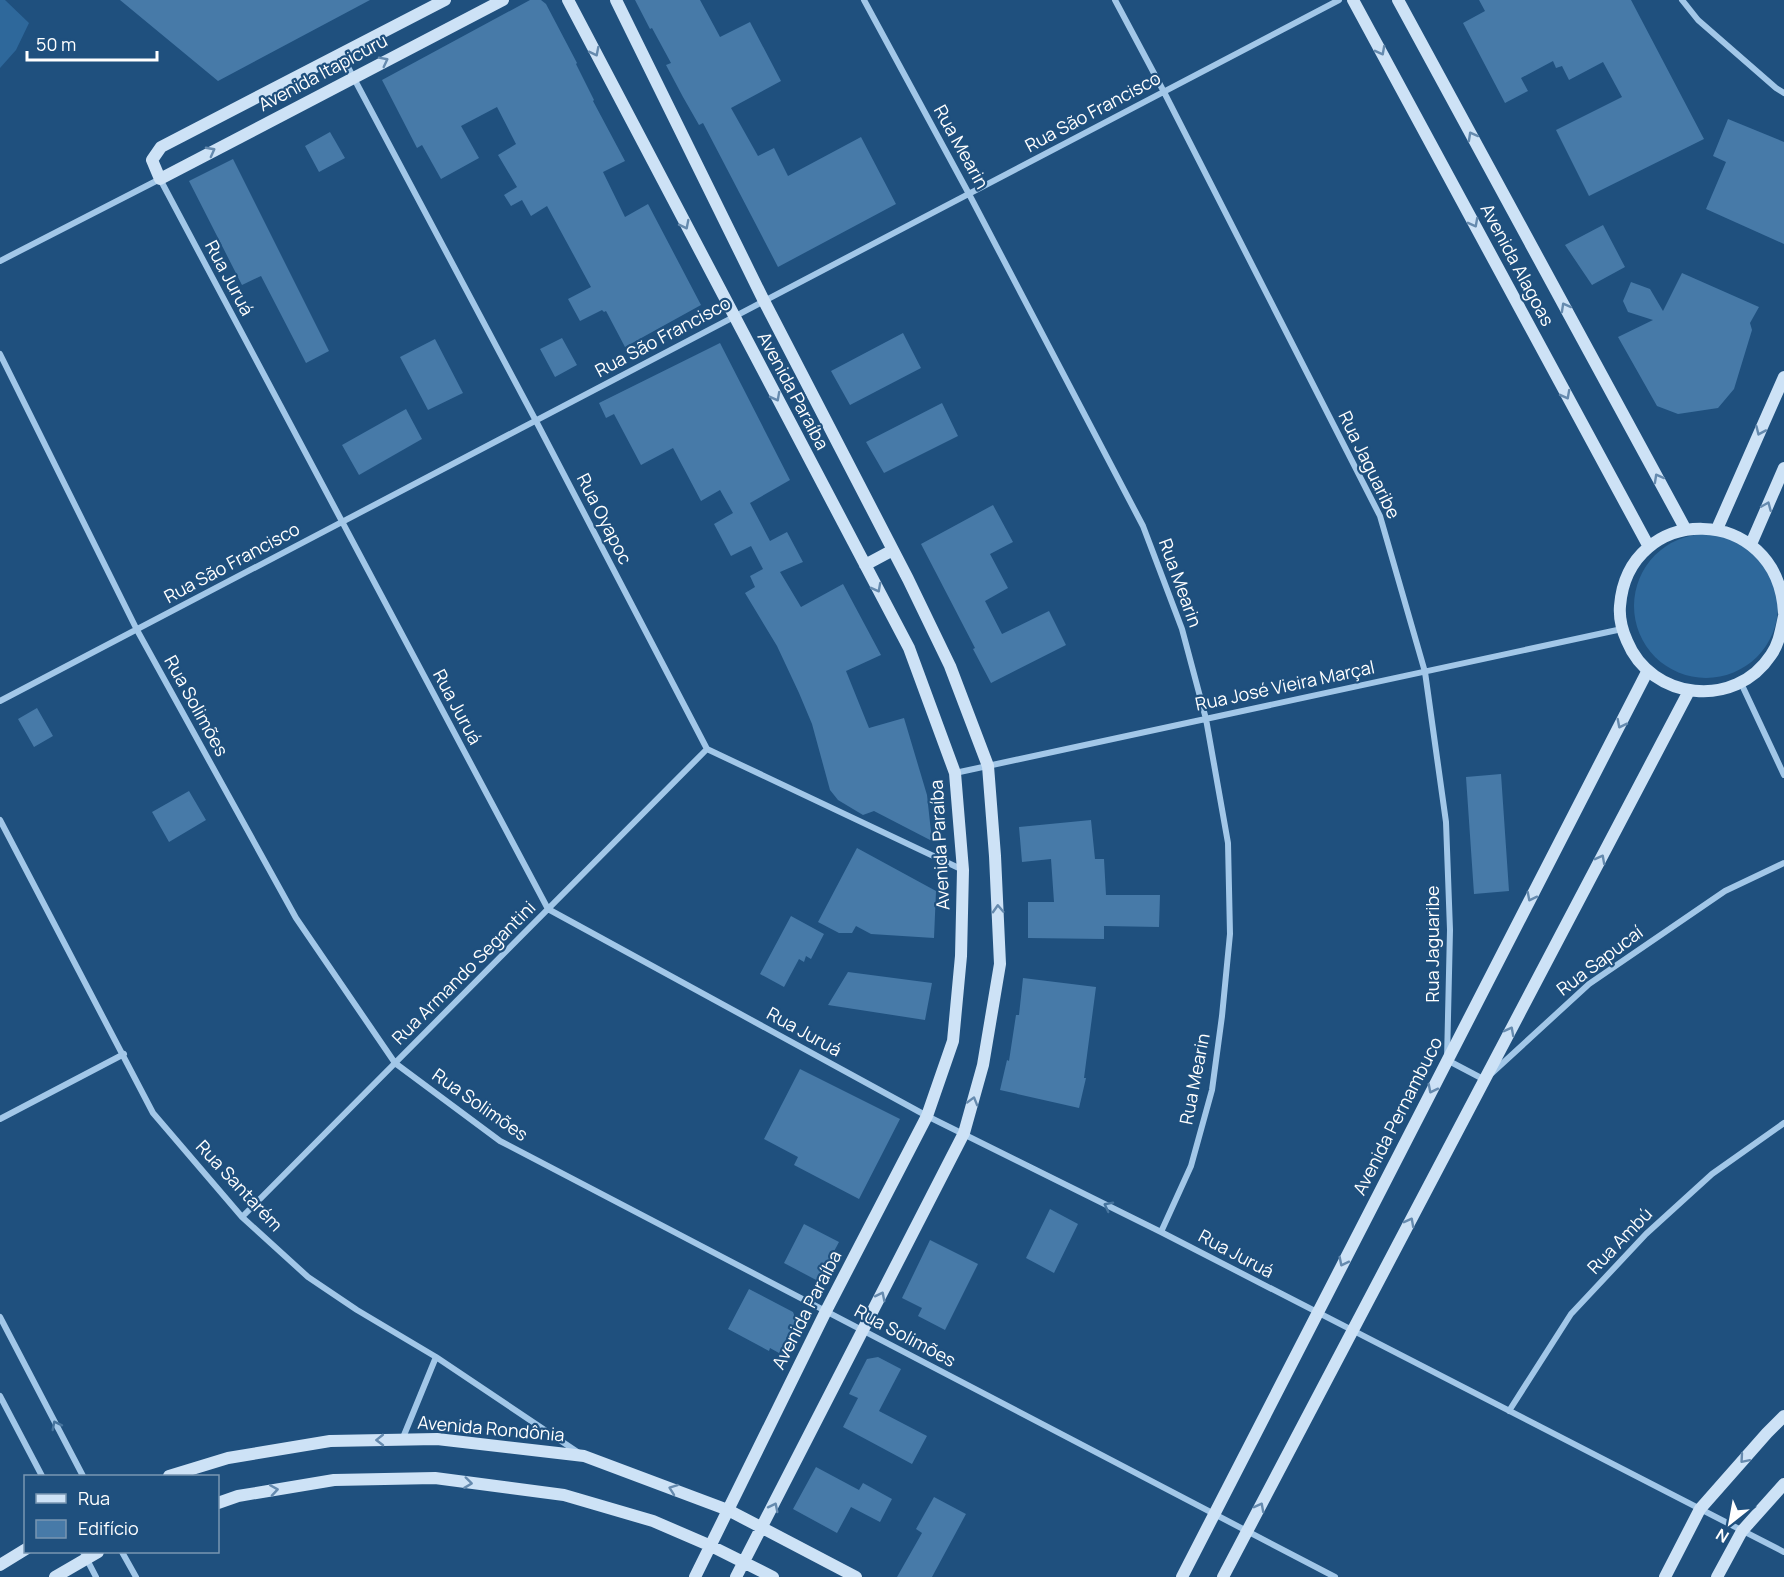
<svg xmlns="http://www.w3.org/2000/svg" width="1784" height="1577" viewBox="0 0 1784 1577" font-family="Manrope,sans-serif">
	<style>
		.green { fill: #2e689b }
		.building { fill: #477aa8 }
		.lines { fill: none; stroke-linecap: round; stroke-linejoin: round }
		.street { stroke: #a2c7e8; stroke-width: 6 }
		.secondary { stroke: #cde2f6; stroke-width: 12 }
		.oneway { stroke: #658aae }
		.oneway2 { stroke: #46749e }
		.labels { text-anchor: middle; stroke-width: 4.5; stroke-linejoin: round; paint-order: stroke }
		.street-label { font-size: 18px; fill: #fff; stroke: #1f507e }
	</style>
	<rect width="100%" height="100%" fill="#1f507e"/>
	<!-- green -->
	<path class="green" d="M0 0H5L29 23 16 50 0 68Z
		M1634 606a72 72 0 1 1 144 0a72 72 0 1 1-144 0Z"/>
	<!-- building -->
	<path class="building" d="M120 0H370L218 81Z
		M530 0H541L546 4 577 63 576 64 594 100 593 101 625 161 603 172 625 217 648 204 701 305 625 347 606 311 604 312 602 310 580 321 568 299 591 287 547 206 531 216 522 200 511 206 504 195 517 187 498 155 516 144 497 107 461 126 479 158 441 179 422 145 417 148 382 80Z
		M635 0H700L720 37 750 22 781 81 731 108 758 156 774 148 788 176 861 137 896 204 778 267 703 123 699 125 683 97 666 65 671 63 652 28 650 29Z
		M1479 0H1631L1704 139 1589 196 1556 130 1622 97 1603 62 1569 80 1562 66 1556 68 1553 61 1521 78 1528 91 1505 103 1463 23 1485 11Z
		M1728 119 1784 142V244L1706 209 1726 162 1713 156Z
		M330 132 345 158 319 172 305 146Z
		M233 159 329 351 306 363 261 276 242 285 189 181Z
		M1603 225 1625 267 1592 285 1565 245Z
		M1682 273 1759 307 1750 323 1752 330 1734 389 1718 408 1678 414 1657 406 1618 337 1653 320 1628 312 1623 301 1631 282 1650 289 1663 311Z
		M903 333 921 368 850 405 831 371Z
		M562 338 577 365 555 377 540 349Z
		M435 339 463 393 428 410 400 357Z
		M720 343 790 480 750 503 770 541 787 532 803 562 780 572 801 607 843 584 881 655 846 671 869 728 904 718 927 795 932 841 874 811 863 815 838 800 830 790 812 724 799 693 777 646 745 593 755 587 750 576 763 569 751 546 731 556 714 524 733 513 720 490 701 501 673 448 641 465 614 414 606 418 599 403Z
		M942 403 958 436 884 473 866 442Z
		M406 409 422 439 359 475 342 445Z
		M993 505 1013 542 990 554 1008 588 985 601 1002 634 1049 611 1066 645 991 683 973 649 975 648 921 544Z
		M37 708 53 736 34 747 18 719Z
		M1501 774 1509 891 1474 894 1466 777Z
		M189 791 206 820 169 842 152 812Z
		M1091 820 1095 859H1104L1106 895H1160L1159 927 1104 926V939L1028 938V902H1054L1051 859 1022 862 1019 827Z
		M857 848 936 891 934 938 871 934 856 926 852 933H839L818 922Z
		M791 916 824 934 811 959 806 956 804 962 799 959 784 987 760 974Z
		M848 972 932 983 925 1020 828 1005Z
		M1023 978 1096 987 1084 1078H1086L1079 1108 1000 1090 1007 1060 1009 1061 1016 1015H1019Z
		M800 1069 900 1119 859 1199 794 1165 798 1157 764 1139Z
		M1050 1209 1078 1224 1054 1273 1026 1258Z
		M804 1224 839 1242 818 1281 784 1263Z
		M930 1240 978 1264 945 1330 918 1316 922 1308 902 1298Z
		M749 1289 793 1312 796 1320 779 1353 770 1348 769 1351 728 1329Z
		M878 1357 901 1369 879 1411 927 1436 912 1464 843 1427 858 1398 849 1394 867 1359Z
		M816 1467 859 1490 863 1483 892 1499 880 1522 851 1507 837 1533 793 1509Z
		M934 1497 966 1514 932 1577H897L922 1533 916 1529Z"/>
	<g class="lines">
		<!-- street -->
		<path class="street" d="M864 0 969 194 1143 526 1182 629 1206 719 1228 843 1230 934 1222 1016 1212 1090 1191 1166 1161 1232
			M1115 0 1164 92 1380 516 1425 672 1446 822 1450 930 1447 1060 1485 1080
			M1682 0 1698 20 1776 88 1784 93
			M341 54 536 421 707 749 963 870
			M0 261 160 179 548 909 927 1116 1161 1232 1784 1552
			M0 354 137 630 296 918 395 1063 500 1141 1335 1577
			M1741 683 1784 775
			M0 701 1339 0
			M955 773 1622 629
			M0 820 153 1113 242 1217 308 1277 357 1310 436 1357 579 1453
			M1492 1073 1589 984 1725 891 1784 863
			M0 1119 124 1054
			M242 1217 707 749
			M0 1317 83 1476
			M0 1396 42 1476
			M1509 1411 1571 1314 1646 1234 1712 1174 1784 1123
			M402 1440 436 1357
			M83 1552 96 1577
			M122 1552 136 1577"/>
		<!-- secondary -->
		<path class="secondary" d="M445 0 161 147 152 160 160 179 503 0
			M568 0 909 648 955 773 963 870 961 956 953 1041 927 1116 826 1311 695 1577
			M616 0 764 301 908 579 950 666 988 766 995 856 1000 964 983 1065 964 1133 736 1577
			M1353 0 1649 547
			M1398 0 1686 530
			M1717 529 1784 377
			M1751 544 1784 468
			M865 565 893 550
			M1784 613C1778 502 1628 502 1620 606 1619 618 1622 630 1627 641 1651 700 1735 710 1771 655 1779 644 1781 630 1784 616
			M169 1476 228 1458 330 1441 437 1439 584 1456 728 1510 856 1577
			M218 1503 238 1496 334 1480 435 1478 564 1495 653 1521 711 1546 773 1577
			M0 1565 26 1549
			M55 1577 98 1552
			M1182 1577 1647 672
			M1223 1577 1689 691
			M1665 1577 1700 1509 1767 1433 1784 1416
			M1717 1577 1742 1531 1784 1484"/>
	</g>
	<!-- one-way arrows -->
	<defs><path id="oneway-chevron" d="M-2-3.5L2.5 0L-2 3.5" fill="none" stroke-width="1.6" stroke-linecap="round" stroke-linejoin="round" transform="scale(1.5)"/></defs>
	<g class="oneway">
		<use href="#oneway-chevron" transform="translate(1381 51) rotate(62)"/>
		<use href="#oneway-chevron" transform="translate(595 52) rotate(63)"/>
		<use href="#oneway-chevron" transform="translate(384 61) rotate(-27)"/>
		<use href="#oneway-chevron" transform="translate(1472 136) rotate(-119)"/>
		<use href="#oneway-chevron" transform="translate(211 151) rotate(-28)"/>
		<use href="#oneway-chevron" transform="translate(1474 223) rotate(62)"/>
		<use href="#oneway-chevron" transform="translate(685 225) rotate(63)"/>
		<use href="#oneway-chevron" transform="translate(1565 307) rotate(-119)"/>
		<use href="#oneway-chevron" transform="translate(1566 395) rotate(62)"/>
		<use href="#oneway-chevron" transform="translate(776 397) rotate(62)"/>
		<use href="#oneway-chevron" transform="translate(1760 431) rotate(114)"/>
		<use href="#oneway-chevron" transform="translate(1658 478) rotate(-119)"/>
		<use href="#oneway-chevron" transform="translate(1767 506) rotate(-67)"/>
		<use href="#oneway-chevron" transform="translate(877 588) rotate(62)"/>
		<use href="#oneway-chevron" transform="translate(1621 724) rotate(117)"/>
		<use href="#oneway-chevron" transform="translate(1601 859) rotate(-62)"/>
		<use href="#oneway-chevron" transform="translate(1531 897) rotate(117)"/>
		<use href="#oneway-chevron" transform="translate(998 909) rotate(-93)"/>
		<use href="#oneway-chevron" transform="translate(1510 1031) rotate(-62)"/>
		<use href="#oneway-chevron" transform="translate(1432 1089) rotate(117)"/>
		<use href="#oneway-chevron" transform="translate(973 1101) rotate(-74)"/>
		<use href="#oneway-chevron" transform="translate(1410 1222) rotate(-62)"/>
		<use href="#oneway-chevron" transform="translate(1343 1262) rotate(117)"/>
		<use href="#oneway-chevron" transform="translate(881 1296) rotate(-63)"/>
		<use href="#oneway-chevron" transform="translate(380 1440) rotate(179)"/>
		<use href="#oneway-chevron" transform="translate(1744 1459) rotate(131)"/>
		<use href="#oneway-chevron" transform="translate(468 1483) rotate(7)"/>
		<use href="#oneway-chevron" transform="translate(673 1489) rotate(-160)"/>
		<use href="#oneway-chevron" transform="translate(274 1490) rotate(-9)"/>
		<use href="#oneway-chevron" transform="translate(774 1507) rotate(-63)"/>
		<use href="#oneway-chevron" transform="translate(1260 1507) rotate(-62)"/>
	</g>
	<g class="oneway2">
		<use href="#oneway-chevron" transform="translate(1108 1206) rotate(-153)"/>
		<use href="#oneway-chevron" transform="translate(56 1425) rotate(-117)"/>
	</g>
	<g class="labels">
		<!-- street labels -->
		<g class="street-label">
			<text transform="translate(323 73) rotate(-28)" y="6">Avenida Itapicuru</text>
			<text transform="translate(1093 112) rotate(-28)" y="6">Rua São Francisco</text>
			<text transform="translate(961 147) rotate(61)" y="6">Rua Mearin</text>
			<text transform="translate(1517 265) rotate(62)" y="6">Avenida Alagoas</text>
			<text transform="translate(229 278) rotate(62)" y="6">Rua Juruá</text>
			<text transform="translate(663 337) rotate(-28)" y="6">Rua São Francisco</text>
			<text transform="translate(793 391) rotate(62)" y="6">Avenida Paraíba</text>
			<text transform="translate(1369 465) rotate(64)" y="6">Rua Jaguaribe</text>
			<text transform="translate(604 519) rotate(63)" y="6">Rua Oyapoc</text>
			<text transform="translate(232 563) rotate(-28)" y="6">Rua São Francisco</text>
			<text transform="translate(1180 583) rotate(70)" y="6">Rua Mearin</text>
			<text transform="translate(1285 686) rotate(-12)" y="6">Rua José Vieira Marçal</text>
			<text transform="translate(196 706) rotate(61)" y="6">Rua Solimões</text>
			<text transform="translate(457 707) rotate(62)" y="6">Rua Juruá</text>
			<text transform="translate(940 845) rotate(-93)" y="6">Avenida Paraíba</text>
			<text transform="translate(1433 944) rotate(-90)" y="6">Rua Jaguaribe</text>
			<text transform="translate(1600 961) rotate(-37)" y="6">Rua Sapucaí</text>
			<text transform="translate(464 973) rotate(-45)" y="6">Rua Armando Segantini</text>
			<text transform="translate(804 1032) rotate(29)" y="6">Rua Juruá</text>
			<text transform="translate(1195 1079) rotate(-79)" y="6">Rua Mearin</text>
			<text transform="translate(480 1105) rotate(35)" y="6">Rua Solimões</text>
			<text transform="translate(1398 1116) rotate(-63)" y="6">Avenida Pernambuco</text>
			<text transform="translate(239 1186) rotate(47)" y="6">Rua Santarém</text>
			<text transform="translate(1620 1241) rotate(-46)" y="6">Rua Ambú</text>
			<text transform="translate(1236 1254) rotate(28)" y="6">Rua Juruá</text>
			<text transform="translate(807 1310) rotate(-63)" y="6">Avenida Paraíba</text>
			<text transform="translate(905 1336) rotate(28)" y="6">Rua Solimões</text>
			<text transform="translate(491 1429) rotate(5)" y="6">Avenida Rondônia</text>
		</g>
	</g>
	<!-- legend -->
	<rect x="24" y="1475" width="195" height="78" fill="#1f507e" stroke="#7996b2" stroke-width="1.5"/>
	<rect x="36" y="1494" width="30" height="9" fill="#cde2f6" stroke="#7996b2" stroke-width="1.5"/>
	<text x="78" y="1505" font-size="18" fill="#ffffff">Rua</text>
	<rect x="36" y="1520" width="30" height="18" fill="#477aa8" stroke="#7996b2" stroke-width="1.5"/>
	<text x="78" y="1535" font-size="18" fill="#ffffff">Edifício</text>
	<!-- north arrow -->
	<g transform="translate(1730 1523) rotate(211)" stroke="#1f507e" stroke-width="4.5" paint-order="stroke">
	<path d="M0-4.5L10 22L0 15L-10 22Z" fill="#ffffff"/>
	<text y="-9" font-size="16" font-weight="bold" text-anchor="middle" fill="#ffffff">N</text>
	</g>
	<!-- scale -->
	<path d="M27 51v9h130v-9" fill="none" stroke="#ffffff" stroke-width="3"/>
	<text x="36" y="51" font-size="18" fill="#ffffff" stroke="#1f507e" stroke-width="4.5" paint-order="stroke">50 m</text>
</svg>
